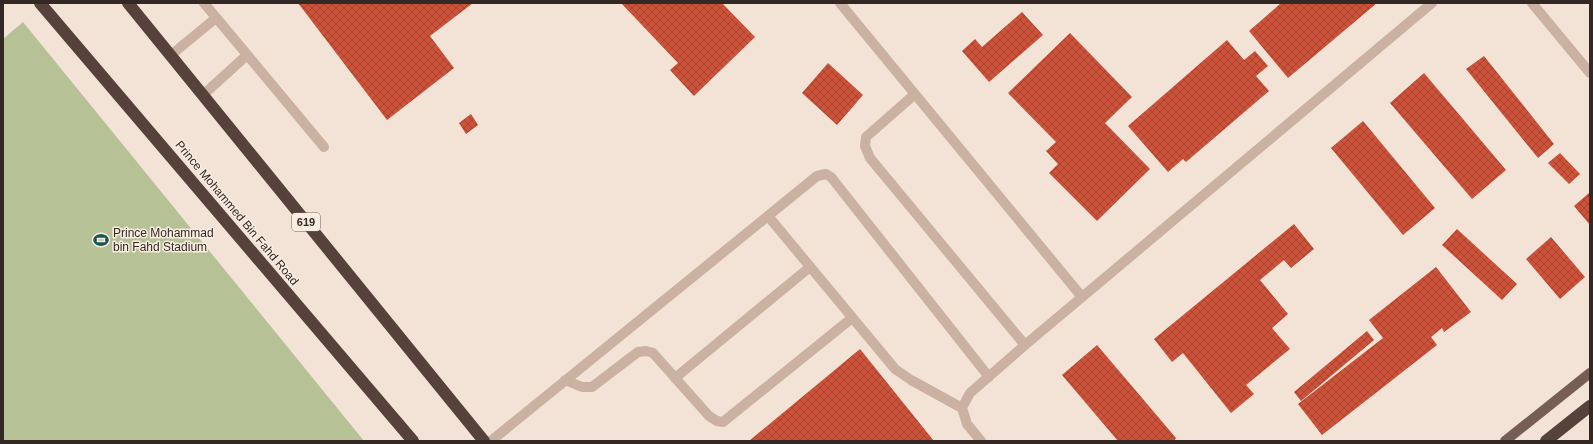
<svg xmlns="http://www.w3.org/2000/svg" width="1593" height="444" viewBox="0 0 1593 444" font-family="Arial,sans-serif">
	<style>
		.park { fill: #b6c196 }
		.building { fill: url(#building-cross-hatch) }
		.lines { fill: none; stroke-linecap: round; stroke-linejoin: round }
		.minor { stroke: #cab1a2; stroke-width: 10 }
		.major { stroke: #775e55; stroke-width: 10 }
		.highway { stroke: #56413b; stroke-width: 12 }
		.labels { text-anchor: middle; stroke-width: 3; stroke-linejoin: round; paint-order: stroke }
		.shield { fill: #faede2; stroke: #6f635e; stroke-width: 1 }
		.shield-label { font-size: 11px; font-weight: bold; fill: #342825 }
		.street-label { font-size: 12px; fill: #342825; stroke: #faede2 }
		.poi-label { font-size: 12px; fill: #342825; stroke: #faede2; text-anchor: start }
	</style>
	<defs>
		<pattern id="building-cross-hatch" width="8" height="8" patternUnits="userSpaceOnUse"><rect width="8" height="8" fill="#cc523a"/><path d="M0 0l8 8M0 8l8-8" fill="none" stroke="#a64431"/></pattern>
	</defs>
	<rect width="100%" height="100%" fill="#f2e3d6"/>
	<!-- park -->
	<path class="park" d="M23 22 364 441H3V39Z"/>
	<!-- building -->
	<path class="building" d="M298 3H473L430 36 454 68 387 120Z
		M621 3H722L755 37 694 96 670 70 678 63Z
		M1281 3H1377L1288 78 1249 31Z
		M1022 12 1043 35 989 82 962 51 975 39 982 47Z
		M1070 33 1132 97 1105 123 1150 169 1097 221 1049 173 1058 164 1046 151 1056 142 1008 93Z
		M1227 40 1244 60 1255 51 1268 66 1256 76 1269 91 1186 162 1183 159 1168 172 1128 126Z
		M1484 56 1554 144 1538 158 1466 69Z
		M828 63 863 95 837 125 802 93Z
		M1424 73 1506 170 1472 199 1390 103Z
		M471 114 478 125 466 134 459 123Z
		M1363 121 1435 208 1403 235 1331 148Z
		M1560 153 1580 174 1569 184 1548 163Z
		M1589 193 1590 194V225L1574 206Z
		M1294 224 1314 249 1291 268 1284 260 1260 280 1288 314 1272 328 1290 349 1246 385 1254 394 1231 413 1183 353 1172 362 1154 339Z
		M1457 229 1517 284 1502 300 1442 245Z
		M1551 237 1585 277 1560 299 1526 259Z
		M1436 267 1471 312 1444 332 1442 328 1431 337 1437 345 1322 435 1298 404 1383 338 1369 320Z
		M1367 331 1374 340 1301 401 1294 392Z
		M1097 345 1176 438 1174 441H1118L1062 375Z
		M860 349 934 441H749Z"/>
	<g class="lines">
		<!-- minor -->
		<path class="minor" d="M204 3 324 147
			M840 3 1082 297
			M1532 3 1590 73
			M171 55 216 18
			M915 94 866 137 865 146 870 158 1025 345
			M203 95 247 55
			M768 216 895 369 911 380 962 408
			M675 378 810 267
			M565 380 582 387H592L638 352 646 351 653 353 709 416 717 421 723 422 852 318
			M491 441 817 176 826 174 831 177 989 377
			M981 441 967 424 962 408 970 393 1025 345 1432 3"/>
		<!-- major -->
		<path class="major" d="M1505 441 1590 373"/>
		<!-- highway -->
		<path class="highway" d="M40 3 413 441
			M128 3 484 441
			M1546 441 1590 406"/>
	</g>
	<!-- icons -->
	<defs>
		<g id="stadium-bare" transform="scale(1.2)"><path d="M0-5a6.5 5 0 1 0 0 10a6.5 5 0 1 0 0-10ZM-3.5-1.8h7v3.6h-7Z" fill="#195757" stroke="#faede2" stroke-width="2.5" paint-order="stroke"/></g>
	</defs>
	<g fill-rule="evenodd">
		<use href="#stadium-bare" x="101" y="240"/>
	</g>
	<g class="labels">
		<!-- shield labels -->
		<rect class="shield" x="292" y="213" width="28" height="18" rx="3"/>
		<g class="shield-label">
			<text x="306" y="226">619</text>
		</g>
		<!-- street labels -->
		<g class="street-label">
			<text transform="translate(237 213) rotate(50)" y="4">Prince Mohammed Bin Fahd Road</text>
		</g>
		<!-- poi labels -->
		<g class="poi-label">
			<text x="113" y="237">Prince Mohammad<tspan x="113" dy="14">bin Fahd Stadium</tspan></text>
		</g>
	</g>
	<!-- border -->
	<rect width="1593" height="444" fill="none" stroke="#342825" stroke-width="8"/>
</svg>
